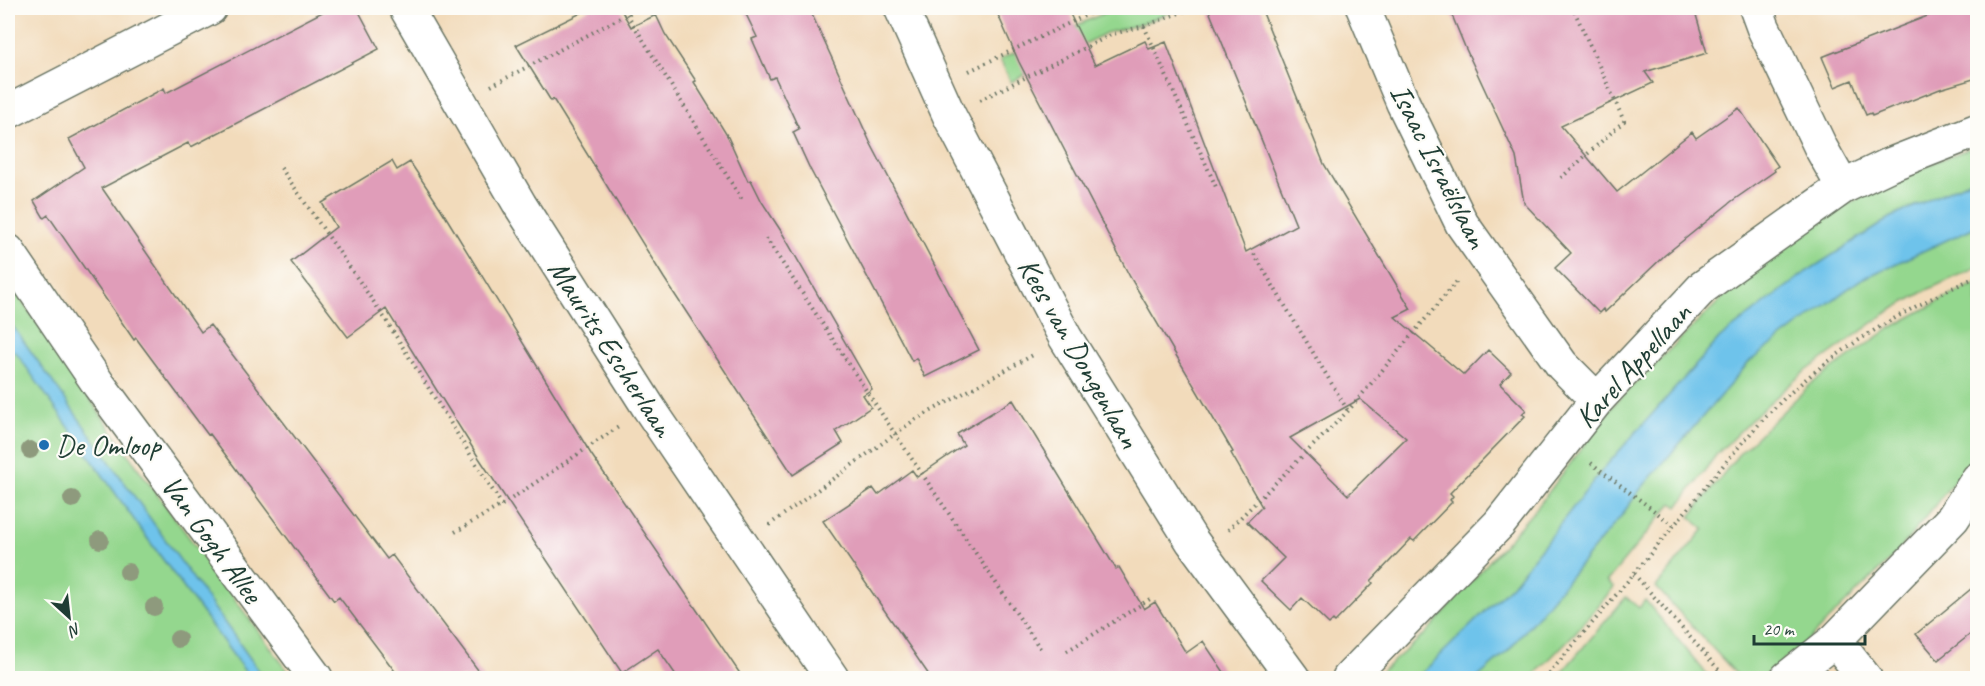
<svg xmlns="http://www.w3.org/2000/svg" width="1985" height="686" viewBox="0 0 1985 686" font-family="Caveat,sans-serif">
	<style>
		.green { fill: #94d78e; stroke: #5a8a61; stroke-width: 1.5 }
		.water { fill: #6ec3eb; stroke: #468090; stroke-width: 1.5 }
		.building { fill: #e09db9; fill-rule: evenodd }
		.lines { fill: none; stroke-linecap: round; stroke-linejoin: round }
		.minor-casing { stroke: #697463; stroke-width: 36 }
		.path { stroke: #697463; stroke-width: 4; stroke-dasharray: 1.5 4.5; stroke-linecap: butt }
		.minor { stroke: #fff; stroke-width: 33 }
		.tree { fill: #8e9a7d }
		.poi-dot { fill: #1f6fb2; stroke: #fdfcf7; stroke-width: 2 }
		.labels { text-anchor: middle; stroke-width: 4.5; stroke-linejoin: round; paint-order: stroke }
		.street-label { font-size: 30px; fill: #1f3d34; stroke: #fdfcf7 }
		.poi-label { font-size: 30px; fill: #1f3d34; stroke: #fdfcf7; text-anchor: start }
	</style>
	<rect width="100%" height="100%" fill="#fdfcf7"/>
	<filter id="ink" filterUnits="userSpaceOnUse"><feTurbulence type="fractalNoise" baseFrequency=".0167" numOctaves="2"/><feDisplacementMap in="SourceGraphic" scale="12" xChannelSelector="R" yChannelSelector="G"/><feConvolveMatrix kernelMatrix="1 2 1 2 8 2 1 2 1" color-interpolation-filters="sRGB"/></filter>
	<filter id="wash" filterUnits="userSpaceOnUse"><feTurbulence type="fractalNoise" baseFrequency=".008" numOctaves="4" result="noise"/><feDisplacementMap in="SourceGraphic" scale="24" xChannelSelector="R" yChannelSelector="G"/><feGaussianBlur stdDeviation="1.35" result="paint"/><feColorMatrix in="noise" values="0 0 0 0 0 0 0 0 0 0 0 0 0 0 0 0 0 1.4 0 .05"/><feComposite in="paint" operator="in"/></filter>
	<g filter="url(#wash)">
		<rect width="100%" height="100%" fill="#f2dbbb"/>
		<!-- green -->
		<path class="green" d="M1116 8H1181L1141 24 1106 33 1011 82 1000 59Z
			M1977 145V177L1890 218 1806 272 1720 338 1605 467 1512 585 1417 678H1374L1426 633 1539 505 1617 401 1747 274 1837 209 1935 162Z
			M1977 226V267L1927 290 1885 314 1802 374 1759 412 1716 455 1678 507 1672 503 1607 581 1614 587 1575 633 1531 678H1477L1509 650 1621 516 1639 491 1750 361 1860 280Z
			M8 281 140 471 293 678H264L8 320Z
			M1977 283V453L1896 554 1808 640 1762 678H1740L1656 587 1704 529 1690 517 1738 455 1811 384 1889 329 1943 299Z
			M15 350 145 535 250 678H8V355Z
			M1626 597 1639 608 1645 600 1710 678H1557Z"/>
		<!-- water -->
		<path class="water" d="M1977 177V226L1860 280 1750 361 1639 491 1621 516 1509 650 1477 678H1417L1512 585 1605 467 1720 338 1806 272 1890 218Z
			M8 320 22 339 264 678H250L145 535 15 351 8 355Z"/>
		<g id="blocks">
			<!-- building -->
			<path class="building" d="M330 8H357L379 49 191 147 188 143 102 188 201 332 210 325 387 559 392 555 484 678H400L339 597 334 601 210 434 208 435 136 338 134 340 48 215 44 218 34 201 84 167 69 139 164 88 166 93Z
				M591 8H620L631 27 656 15 665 34 696 81 694 82 728 137 748 181 751 180 762 202 781 231 872 389 863 395 871 407 836 431 843 443 793 475 664 278 553 99 551 101 516 45Z
				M743 8H809L870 142 979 350 925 377 916 358 912 361 810 169 793 132 799 129 775 77 770 79 752 39 757 37Z
				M995 8H1067L1095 65 1145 41 1149 49 1166 42 1246 252 1296 225 1208 8H1261L1324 164 1411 309 1395 317 1464 375 1488 350 1511 372 1500 384 1526 410 1522 414 1525 416 1450 493 1453 496 1450 500 1452 502 1414 541 1411 539 1371 581 1373 583 1335 622 1333 620 1329 624 1302 598 1291 610 1261 581 1284 558 1247 522 1262 507 1231 453 1233 452 1130 277 1019 62ZM1360 399 1406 438 1348 495 1290 438Z
				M1449 8H1694L1707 53 1645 72 1653 83 1561 126 1617 192 1692 132 1696 138 1739 108 1778 166 1774 169 1775 171 1732 201 1665 255 1605 312 1603 309 1599 313 1555 268 1571 253 1524 203 1516 157 1465 47Z
				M1948 8H1977V78L1940 89 1872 116 1871 113 1866 115 1852 80 1835 87 1822 57Z
				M392 161 397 170 410 162 441 209 591 454 743 678H678L658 649 622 673 479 458 386 309 348 337 291 262 336 227 322 203Z
				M1013 400 1116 569 1119 567 1144 609 1155 602 1186 653 1203 641 1228 678H931L823 521 873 488 878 495 912 470 917 477 964 445 957 434Z
				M1977 584V629L1938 660 1916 634Z"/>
		</g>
	</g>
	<g filter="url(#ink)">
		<use href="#blocks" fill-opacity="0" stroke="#697463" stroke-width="1.5"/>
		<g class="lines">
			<!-- minor casing -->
			<g class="minor-casing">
				<path id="minor" d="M406 8 520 205 649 408 832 678
					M901 8 949 115 1065 337 1192 541 1293 678
					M1363 8 1403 103 1462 224 1562 365 1597 400
					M1756 8 1763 27 1821 148 1843 187
					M8 112 210 8
					M8 251 99 385 316 678
					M1835 640 1865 678
					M1349 678 1499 524 1597 400 1703 287 1843 187 1889 165 1978 130
					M1787 678 1835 640 1953 518 1978 479"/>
			</g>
			<!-- path -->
			<path class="path" d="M627 14 742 200
				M1144 26 1216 187
				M969 71 1101 8
				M491 86 639 8
				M980 100 1113 34 1144 26 1193 8
				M281 168 382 314 502 505
				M1561 178 1624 121 1573 8
				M766 238 895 434 1042 651
				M1254 254 1348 411
				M1591 463 1673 525
				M769 525 913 421 1035 354
				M1228 530 1348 411 1458 280
				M455 532 502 505 620 426
				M1634 574 1726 678
				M1067 651 1150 599
				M1545 678C1592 624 1639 568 1685 512 1719 471 1750 430 1790 393 1845 343 1910 307 1978 276"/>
			<!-- minor -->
			<use href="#minor" class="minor"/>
		</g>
		<!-- trees -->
		<g class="tree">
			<circle cx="30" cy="450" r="9"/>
			<circle cx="72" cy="499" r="9"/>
			<circle cx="100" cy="540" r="9"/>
			<circle cx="128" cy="572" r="9"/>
			<circle cx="154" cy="607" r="9"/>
			<circle cx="178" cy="639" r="9"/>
		</g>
	</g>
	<!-- markers -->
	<circle class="poi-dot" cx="44" cy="445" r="6"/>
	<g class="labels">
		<!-- street labels -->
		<g class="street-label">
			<text transform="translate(1439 166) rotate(63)" y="10">Isaac Israëlslaan</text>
			<text transform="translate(611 348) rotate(57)" y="10">Maurits Escherlaan</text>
			<text transform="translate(1079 353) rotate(60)" y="10">Kees van Dongenlaan</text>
			<text transform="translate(1633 365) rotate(-48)" y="10">Karel Appellaan</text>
			<text transform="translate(212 539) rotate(54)" y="10">Van Gogh Allee</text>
		</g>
		<!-- poi labels -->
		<g class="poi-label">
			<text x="56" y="455">De Omloop</text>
		</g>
	</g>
	<!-- margin -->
	<rect width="1985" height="686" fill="none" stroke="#fdfcf7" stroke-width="30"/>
	<!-- north arrow -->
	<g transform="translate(69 617) rotate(153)" stroke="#fdfcf7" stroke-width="4.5" paint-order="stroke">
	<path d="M0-4.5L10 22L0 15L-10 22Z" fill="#1f3d34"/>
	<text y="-9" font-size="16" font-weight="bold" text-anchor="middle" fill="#1f3d34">N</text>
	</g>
	<!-- scale -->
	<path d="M1754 635v9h111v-9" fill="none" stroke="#1f3d34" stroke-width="3"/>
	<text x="1763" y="635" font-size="18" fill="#1f3d34" stroke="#fdfcf7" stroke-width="4.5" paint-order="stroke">20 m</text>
</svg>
